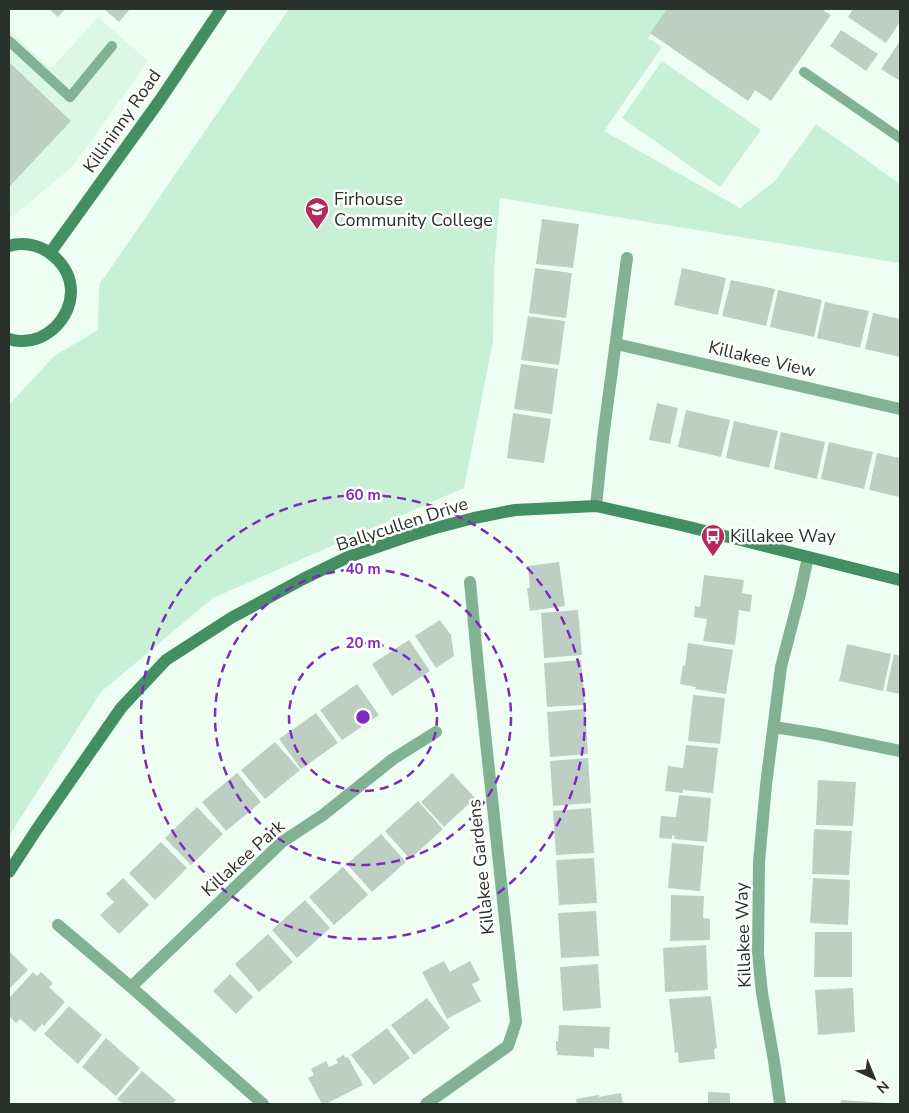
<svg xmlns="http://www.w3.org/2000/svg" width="909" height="1113" viewBox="0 0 909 1113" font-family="'Nunito Sans',sans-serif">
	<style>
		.built { fill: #dcf7e4 }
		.green { fill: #c8f0d5 }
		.building { fill: #bccfc2 }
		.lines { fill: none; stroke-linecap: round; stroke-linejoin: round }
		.lane { stroke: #83b293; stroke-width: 10 }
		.street { stroke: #83b293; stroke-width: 12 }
		.secondary { stroke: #438f62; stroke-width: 12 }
		.ring { fill: none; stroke: #7b2cbf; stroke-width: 2.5; stroke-dasharray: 9 6 }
		.labels { text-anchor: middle; stroke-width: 5; stroke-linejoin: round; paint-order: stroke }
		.street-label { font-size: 18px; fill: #29312b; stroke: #fff }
		.poi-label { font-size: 18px; fill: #29312b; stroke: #fff; text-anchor: start }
		.centre { fill: #7b2cbf; stroke: #fff; stroke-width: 2.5 }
		.ring-label { font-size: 15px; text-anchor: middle; font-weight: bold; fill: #7b2cbf; stroke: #fff; stroke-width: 5; stroke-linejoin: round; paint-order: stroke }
	</style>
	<rect width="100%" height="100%" fill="#eefef3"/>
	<!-- built -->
	<path class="built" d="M98 17 148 61 73 166 12 217 9 216V31L51 69Z"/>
	<!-- green -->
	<path class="green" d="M289 9H667L648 38 662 47 604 131 740 208 775 181 816 124 900 184V263L500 198 494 270 493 341 464 488 213 598 101 692 9 836V405L54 356 98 330 99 285Z
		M662 61 761 130 720 187 622 118Z"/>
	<!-- building -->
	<path class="building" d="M49 9H65L58 17Z
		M104 9H130L119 22Z
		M667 9H821L831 15 771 101 755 90 748 101 650 33Z
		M853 9H900V22L886 43 848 17Z
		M841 30 878 54 866 71 830 46Z
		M900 41V81L881 69Z
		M9 62 71 121 9 187Z
		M542 219 579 224 573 268 536 264Z
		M535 268 572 273 566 318 529 313Z
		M682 268 726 278 718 315 674 305Z
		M731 280 775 289 766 326 722 316Z
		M778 290 822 300 814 337 770 327Z
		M825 302 869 311 860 348 817 338Z
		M873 313 900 319V357L865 349Z
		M528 316 565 321 559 365 521 360Z
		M521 364 558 369 552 414 514 409Z
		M657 403 678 408 670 444 649 440Z
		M686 410 730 420 721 457 678 447Z
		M513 413 551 419 544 463 507 458Z
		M734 421 778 431 769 468 726 458Z
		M781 432 825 442 817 479 774 469Z
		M829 442 873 452 864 489 821 479Z
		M877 453 900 458V497L869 490Z
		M559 562 565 606 530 611 527 588H530L528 566Z
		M704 575 744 580 742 593 752 595 750 612 739 610 735 645 703 641 707 619 694 617 695 606 700 607Z
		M578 610 582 655 544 658 541 613Z
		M440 620 451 635 454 656 436 668 415 636Z
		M409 640 430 671 392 696 372 664Z
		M688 643 733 650 726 694 695 689 696 687 680 684 683 665 685 666Z
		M847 644 891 654 883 691 839 681Z
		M894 654 900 656V694L886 691Z
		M581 660 585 705 547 707 544 663Z
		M357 684 379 715 342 740 320 710Z
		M693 695 725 698 720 744 688 741Z
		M585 709 588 754 550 757 547 712Z
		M316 713 338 743 301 769 279 739Z
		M275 742 300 770 265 799 241 770Z
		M686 745 718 748 713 793 683 790V793L665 791 668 766 683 768Z
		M588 758 591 803 553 806 550 761Z
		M237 773 261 802 226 831 202 802Z
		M452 773 475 798 444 827 421 802Z
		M818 780 856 782 853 826 816 825Z
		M679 795 711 798 707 842 674 839 675 836 672 835V839L659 838 661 816 676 817Z
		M418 801 443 829 410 859 385 831Z
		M197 807 223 834 191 865 165 838Z
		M591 808 594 853 556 855 553 811Z
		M814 829 852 831 849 875 812 874Z
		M381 834 406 862 372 892 347 864Z
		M161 842 187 868 155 900 129 873Z
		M672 843 704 846 700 891 668 888Z
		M594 858 597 903 559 905 556 860Z
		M343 867 368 895 334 925 309 897Z
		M123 878 149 905 119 934 100 915 114 902 106 894Z
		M813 878 850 880 848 925 810 923Z
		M671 895 704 896 703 918 710 919V940L670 941Z
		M305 900 330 928 297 958 272 930Z
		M596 911 599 956 561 958 558 913Z
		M815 932H852V977H814Z
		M268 934 293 962 259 992 235 964Z
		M706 945 708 990 665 992 663 948Z
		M9 951 28 970 9 989Z
		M444 961 450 972 470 961 480 980 472 984 481 1001 447 1019 422 972Z
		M598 964 601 1008 563 1011 560 967Z
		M33 972 37 976 41 972 53 983 49 987 65 1002 44 1026 42 1024 35 1032 20 1019 16 1023 9 1016V998Z
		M230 974 253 997 236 1014 213 991Z
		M853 988 855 1032 818 1035 815 990Z
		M711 996 717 1048 714 1049 715 1059 679 1063 678 1052 675 1053 669 999Z
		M427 998 450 1028 414 1055 391 1025Z
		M69 1006 102 1035 78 1064 44 1034Z
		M559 1025 610 1027 609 1049 594 1048V1057L557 1055 558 1051H556V1041H558Z
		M387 1028 410 1058 374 1085 351 1055Z
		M106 1038 140 1068 116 1096 82 1067Z
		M344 1055 345 1058 348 1057 363 1085 326 1104H322L308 1078 314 1075 311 1069 326 1061 329 1067 338 1063 336 1059Z
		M142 1071 176 1100 172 1104H123L117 1099Z
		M708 1092 730 1093V1104H708Z
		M621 1093 623 1104H577L576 1099 599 1095V1097Z
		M841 1100 887 1103V1104H840Z"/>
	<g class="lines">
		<!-- lane -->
		<path class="lane" d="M9 41 70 97 112 46
			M804 72 900 138"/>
		<!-- street -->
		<path class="street" d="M616 344 900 409
			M596 506 603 438 627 258
			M774 727 818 734 900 751
			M58 925 131 987 263 1104
			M131 987 282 842 323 815 393 759 436 732
			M426 1104 508 1046 516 1022 479 677 470 582
			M780 1104 774 1061 762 993 758 954 759 862 766 785 781 667 800 594 808 557"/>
		<!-- secondary -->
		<path class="secondary" d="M9 246C12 245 17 244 20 244 46 243 71 265 71 292 70 319 47 342 20 341 16 341 12 340 9 339
			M50 253 160 100 221 9
			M9 872 37 829 121 708 166 660 231 618 303 579 348 557 406 537 435 528 474 518 515 510 596 506 685 526 900 580"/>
	</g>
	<!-- distance rings -->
	<g class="ring">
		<circle cx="363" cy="717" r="74"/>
		<circle cx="363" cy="717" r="148"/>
		<circle cx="363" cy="717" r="222"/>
	</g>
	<!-- icons -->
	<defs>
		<g id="school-pin" transform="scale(1.25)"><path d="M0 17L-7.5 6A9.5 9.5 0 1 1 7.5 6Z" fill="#b7295a" stroke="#fff"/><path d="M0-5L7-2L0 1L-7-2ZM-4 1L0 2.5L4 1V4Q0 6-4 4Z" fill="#fff"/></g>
		<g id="bus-pin" transform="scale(1.25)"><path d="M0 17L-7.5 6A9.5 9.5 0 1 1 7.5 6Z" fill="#b7295a" stroke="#fff"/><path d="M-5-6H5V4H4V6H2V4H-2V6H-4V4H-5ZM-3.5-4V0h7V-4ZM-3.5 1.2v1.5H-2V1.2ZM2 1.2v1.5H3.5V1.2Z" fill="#fff"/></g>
	</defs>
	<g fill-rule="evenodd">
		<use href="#school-pin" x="317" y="209"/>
		<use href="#bus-pin" x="713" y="536"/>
	</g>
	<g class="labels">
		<!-- street labels -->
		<g class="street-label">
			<text transform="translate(122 121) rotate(-55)" y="6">Killininny Road</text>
			<text transform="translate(762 359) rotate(13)" y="6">Killakee View</text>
			<text transform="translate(402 524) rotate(-18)" y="6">Ballycullen Drive</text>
			<text transform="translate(243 858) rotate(-42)" y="6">Killakee Park</text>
			<text transform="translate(481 867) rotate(-96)" y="6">Killakee Gardens</text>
			<text transform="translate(743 935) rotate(-92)" y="6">Killakee Way</text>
		</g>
		<!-- poi labels -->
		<g class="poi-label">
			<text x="334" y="205">Firhouse<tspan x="334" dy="21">Community College</tspan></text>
			<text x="730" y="542">Killakee Way</text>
		</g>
	</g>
	<circle cx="363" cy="717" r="8" class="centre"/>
	<g class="ring-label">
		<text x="363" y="500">60 m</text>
		<text x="363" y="574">40 m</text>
		<text x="363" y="648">20 m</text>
	</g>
	<!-- border -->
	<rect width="909" height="1113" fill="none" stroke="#29312b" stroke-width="20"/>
	<!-- north arrow -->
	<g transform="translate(874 1078) rotate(136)" stroke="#ffffff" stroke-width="4" paint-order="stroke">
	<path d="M0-4L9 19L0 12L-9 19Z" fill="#29312b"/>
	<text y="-8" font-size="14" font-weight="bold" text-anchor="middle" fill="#29312b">N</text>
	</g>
</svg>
